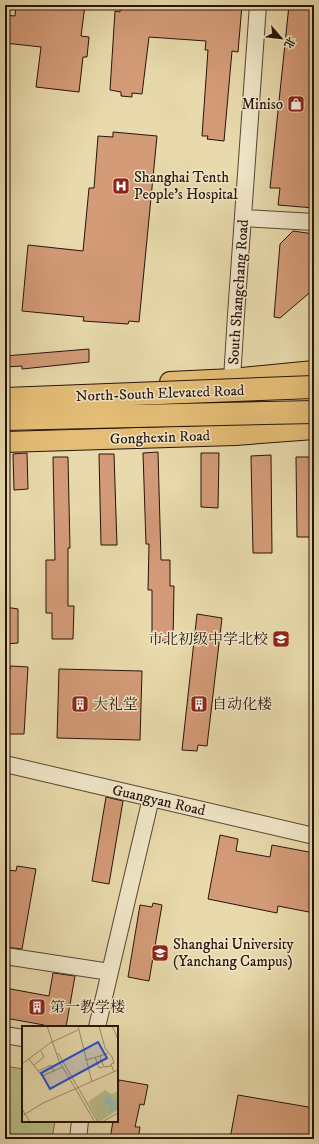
<svg xmlns="http://www.w3.org/2000/svg" width="319" height="1144" viewBox="0 0 319 1144" font-family="'IM FELL DW Pica','Noto Serif SC',serif">
	<style>
		.green { fill: #b8bf88; stroke: #706a49 }
		.building { fill: #d49b78; stroke: #27140a }
		.lines { fill: none; stroke-linecap: round; stroke-linejoin: round }
		.minor-casing { stroke: #574632; stroke-width: 18 }
		.major-casing { stroke: #27140a; stroke-width: 22 }
		.minor { stroke: #f0e7c9; stroke-width: 16 }
		.major { stroke: #e4bd76; stroke-width: 20 }
		.highway-bridge-casing { stroke: #27140a; stroke-width: 24; stroke-linecap: butt }
		.highway-bridge { stroke: #e4bd76; stroke-width: 22 }
		.labels { text-anchor: middle; stroke-width: 3; stroke-linejoin: round; paint-order: stroke }
		.poi-label { font-size: 15px; fill: #27140a; stroke: #f0e7c9; text-anchor: start }
		.street-label { font-size: 15px; fill: #27140a; stroke: #f0e7c9 }
		.inset-road { fill: none; stroke: #9b8b6b; stroke-width: 1 }
		.view { fill: #1d4ed8; fill-opacity: 0.15; stroke: #1d4ed8; stroke-width: 2 }
		.inset-edge { fill: none; stroke: #27140a; stroke-width: 2 }
	</style>
	<rect width="100%" height="100%" fill="#e8daac"/>
	<filter id="stains"><feTurbulence type="fractalNoise" baseFrequency=".005" numOctaves="4"/><feColorMatrix values="0 0 0 0 .2 0 0 0 0 .09 0 0 0 0 .02 0 0 0 .5 -.17"/></filter>
	<radialGradient id="worn" r=".72"><stop offset=".6" stop-color="#630" stop-opacity="0"/><stop offset="1" stop-color="#630" stop-opacity=".3"/></radialGradient>
	<!-- green -->
	<path class="green" d="M5 1066 23 1069V1121H55L52 1139H5Z"/>
	<!-- building -->
	<path class="building" d="M16 5H85L81 36 89 37 87 57H83L79 92 36 87 41 47 5 43V15L15 16Z
		M123 5H242L238 52 232 51 224 141 207 139 208 136H202L208 50H205L206 41 149 37 142 94 132 93V97L121 96V92L110 90 115 11 120 12V9H123Z
		M289 5H314V208L278 205 280 188H270Z
		M113 132 157 136 139 322 129 321 128 324 83 321 84 317 22 311 28 245 83 251 89 188H94L98 136 113 137Z
		M293 231 314 234V289L280 318 274 317 280 244Z
		M89 349V362L22 369V366L5 367V356Z
		M158 452 161 560H170V586H174L173 641H155V638H152V590H148L149 544H146L143 453Z
		M27 453 28 489 14 490 13 454Z
		M201 453H219L218 508 201 507Z
		M99 454H114L117 545H101Z
		M271 455 272 553H253L251 456Z
		M53 457H68L70 548H68V606H74L73 639H52V613H46V560H55Z
		M296 457H314V537H297Z
		M5 607 18 609V643L5 644Z
		M197 614 222 618 207 746 198 745 197 751 182 750Z
		M11 666 28 667 24 734H5V707L9 699 6 692 8 674Z
		M59 669 142 671 140 740 57 738Z
		M106 797 123 801 109 884 92 881Z
		M220 835 238 839 236 851 270 857 272 845 314 853V913L278 906 277 913 208 899Z
		M17 866 36 869 22 949 5 947V878L7 870 16 871Z
		M153 903 162 905 149 981 128 977 140 905 152 907Z
		M53 973 75 976 66 1027H43L44 1025 5 1018V988L49 996Z
		M119 1080 148 1085 144 1105 140 1104 135 1127H140L138 1139H110L113 1121H117V1093Z
		M238 1095 314 1108V1139H230Z"/>
	<g class="lines">
		<!-- minor casing -->
		<g class="minor-casing">
			<path id="minor" d="M243 218 314 222
				M235 425 232 379 236 315 258 5
				M5 764 314 836
				M5 956 110 972
				M97 1027 151 798
				M5 1035 23 1038
				M78 1139 80 1121"/>
		</g>
		<!-- major casing -->
		<g class="major-casing">
			<path id="major" d="M170 382 232 379 314 371
				M5 442 235 435 314 429"/>
		</g>
		<!-- minor -->
		<use href="#minor" class="minor"/>
		<!-- major -->
		<use href="#major" class="major"/>
		<!-- highway-bridge casing -->
		<g class="highway-bridge-casing">
			<path id="highway-bridge" d="M5 399 314 387
				M5 419 314 412"/>
		</g>
		<!-- highway-bridge -->
		<use href="#highway-bridge" class="highway-bridge"/>
	</g>
	<!-- icons -->
	<defs>
		<g id="shop-square" transform="scale(0.9)"><rect x="-9" y="-9" width="18" height="18" rx="4" fill="#8f2418" stroke="#f0e7c9"/><path d="M-5-2.5h2.3a2.7 3.5 0 0 1 5.4 0H5L5.5 6h-11ZM-1.5-2.5h3a1.5 2.3 0 0 0-3 0Z" fill="#fff"/></g>
		<g id="hospital-square" transform="scale(0.9)"><rect x="-9" y="-9" width="18" height="18" rx="4" fill="#8f2418" stroke="#f0e7c9"/><path d="M-5-5h3v3.5h4V-5h3V5h-3V1.5h-4V5h-3Z" fill="#fff"/></g>
		<g id="school-square" transform="scale(0.9)"><rect x="-9" y="-9" width="18" height="18" rx="4" fill="#8f2418" stroke="#f0e7c9"/><path d="M0-5L7-2L0 1L-7-2ZM-4 1L0 2.5L4 1V4Q0 6-4 4Z" fill="#fff"/></g>
		<g id="building-square" transform="scale(0.9)"><rect x="-9" y="-9" width="18" height="18" rx="4" fill="#8f2418" stroke="#f0e7c9"/><path d="M-4-6H4V6H1V3H-1V6H-4ZM-2.5-4.3h1.7v1.8h-1.7ZM.8-4.3h1.7v1.8H.8ZM-2.5-1h1.7V.8h-1.7ZM.8-1h1.7V.8H.8Z" fill="#fff"/></g>
		<g id="university-square" transform="scale(0.9)"><rect x="-9" y="-9" width="18" height="18" rx="4" fill="#8f2418" stroke="#f0e7c9"/><path d="M0-5L7-2L0 1L-7-2ZM-4 1L0 2.5L4 1V4Q0 6-4 4Z" fill="#fff"/></g>
	</defs>
	<g fill-rule="evenodd">
		<use href="#shop-square" x="296" y="104"/>
		<use href="#hospital-square" x="121" y="186"/>
		<use href="#school-square" x="281" y="639"/>
		<use href="#building-square" x="80" y="704"/>
		<use href="#building-square" x="199" y="704"/>
		<use href="#university-square" x="160" y="953"/>
		<use href="#building-square" x="37" y="1007"/>
	</g>
	<g class="labels">
		<!-- poi labels -->
		<g class="poi-label">
			<text x="283" y="109" text-anchor="end">Miniso</text>
			<text x="134" y="182">Shanghai Tenth<tspan x="134" dy="17">People's Hospital</tspan></text>
			<text x="268" y="644" text-anchor="end">市北初级中学北校</text>
			<text x="93" y="709">大礼堂</text>
			<text x="212" y="709">自动化楼</text>
			<text x="173" y="949">Shanghai University<tspan x="173" dy="17">(Yanchang Campus)</tspan></text>
			<text x="50" y="1012">第一教学楼</text>
		</g>
		<!-- street labels -->
		<g class="street-label">
			<text transform="translate(238 292) rotate(-86)" y="5">South Shangchang Road</text>
			<text transform="translate(160 393) rotate(-2)" y="5">North-South Elevated Road</text>
			<text transform="translate(160 437) rotate(-2)" y="5">Gonghexin Road</text>
			<text transform="translate(159 800) rotate(13)" y="5">Guangyan Road</text>
		</g>
	</g>
	<!-- overview -->
	<g transform="translate(22 1026)">
		<rect width="96" height="96" fill="#e8daac"/>
		<path d="M83 64 90 68 96 65V84L77 96 66 76Z" fill="#b8bf88"/>
		<path d="M87 69 91 74H96L94 78 96 83 86 87 88 83 85 78 81 81 82 83 79 82 83 77 81 73Z" fill="#98baae"/>
		<path class="inset-road" d="M25 0 37 35 73 96M56 0 70 56M77 0 83 22 90 31 92 37 89 38 92 46M90 0 96 13M36 27 76 96M86 27 78 30 79 34 82 41 89 40M73 31 77 42 81 41M7 33 20 50 41 41M63 34 78 30M0 38 28 17 56 4M12 39 22 31 19 25M16 45 29 39 32 45M0 83 8 96M0 90 21 77 96 44M80 96 96 87"/>
		<path class="view" d="M76 16 85 32 28 63 19 47Z"/>
		<rect width="96" height="96" class="inset-edge"/>
	</g>
	<!-- margin -->
	<rect width="319" height="1144" fill="none" stroke="#e8daac" stroke-width="20"/>
	<rect x="6" y="6" width="307" height="1132" fill="none" stroke="#27140a" stroke-width="2"/>
	<rect x="10" y="10" width="299" height="1124" fill="none" stroke="#27140a"/>
	<!-- north arrow -->
	<g transform="translate(281 38) rotate(118)" stroke="#f0e7c9" stroke-width="3" paint-order="stroke">
	<path d="M0-3L7 15L0 10L-7 15Z" fill="#27140a"/>
	<text y="-6" font-size="11" font-weight="bold" text-anchor="middle" fill="#27140a">北</text>
	</g>
	<rect width="100%" height="100%" filter="url(#stains)"/>
	<rect width="100%" height="100%" fill="url(#worn)"/>
</svg>
